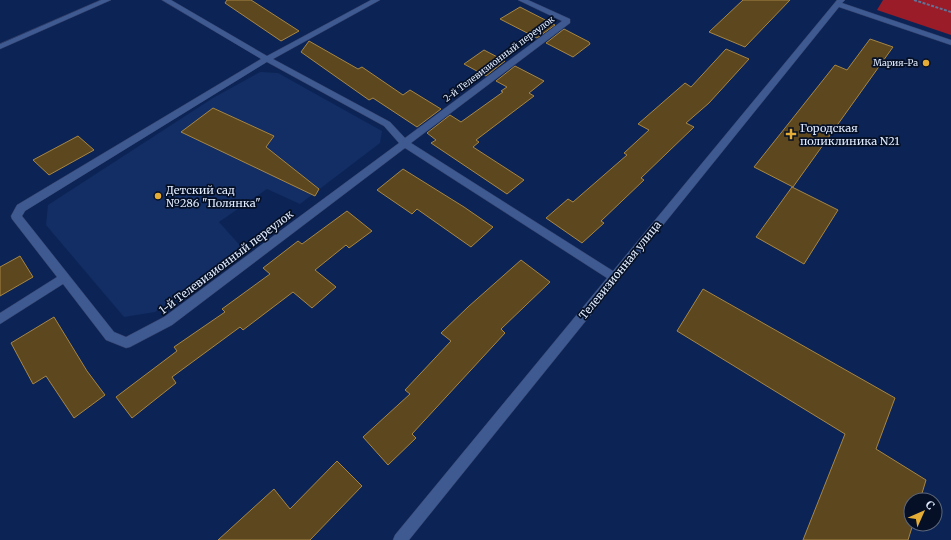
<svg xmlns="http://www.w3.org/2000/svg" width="951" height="540" viewBox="0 0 951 540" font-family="Merriweather,serif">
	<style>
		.built { fill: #132e64 }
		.forest { fill: #9a1c28 }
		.building { fill: #5c471e; stroke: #a78644 }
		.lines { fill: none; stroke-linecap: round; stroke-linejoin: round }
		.minor-casing { stroke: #313b64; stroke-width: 1 }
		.tertiary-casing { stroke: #313b64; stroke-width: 1 }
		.path { stroke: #607398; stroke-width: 2; stroke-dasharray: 3 1.5; stroke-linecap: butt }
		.minor { fill: #3e5a90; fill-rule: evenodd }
		.tertiary { fill: #3e5a90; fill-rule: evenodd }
		.poi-dot { fill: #e5ad35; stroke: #050f25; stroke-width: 1.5 }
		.labels { text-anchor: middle; stroke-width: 3.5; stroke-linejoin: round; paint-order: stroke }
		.far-street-label { font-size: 9px; fill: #e0ebfe; stroke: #050f25 }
		.far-poi-label { font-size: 9px; fill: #e0ebfe; stroke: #050f25; text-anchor: end }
		.poi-label { font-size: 11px; fill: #e0ebfe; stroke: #050f25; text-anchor: start }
		.street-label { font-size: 11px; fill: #e0ebfe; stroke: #050f25 }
	</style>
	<rect width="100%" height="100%" fill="#0c2455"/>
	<!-- built -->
	<path class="built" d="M260 72 278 73 382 131 380 143 300 204 267 189 219 222 245 251 155 312 124 317 46 225 48 205 213 98Z"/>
	<!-- forest -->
	<path class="forest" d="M883 0H951V35L877 10Z"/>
	<!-- building -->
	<path class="building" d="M227 0H251L299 31 281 41 225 3Z
		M743 0H790L745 47 709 32Z
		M520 7 555 25 537 38 500 19Z
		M564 29 589 42 590 44 573 57 546 43Z
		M870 39 893 47 793 187 754 167 835 65 847 70Z
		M309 41 358 69 362 67 403 95 410 90 441 109 417 127 373 98 369 100 301 52Z
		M726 49 749 59 709 103 686 123 694 127 641 178 644 180 601 221 604 223 582 243 546 218 568 199 573 202 627 155 624 153 649 130 638 124 685 83 691 87Z
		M484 50 505 61 486 76 464 64Z
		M515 66 544 81 529 93 534 96 476 140 479 142 473 147 524 180 507 194 431 143 436 140 427 133 450 115 461 122 503 92 501 91 507 87 496 81Z
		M213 108 274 136 266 147 319 189 315 196 181 132Z
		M78 136 94 150 49 175 33 160Z
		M403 169 464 207 493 227 471 247 417 209 412 214 377 190Z
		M792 187 838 210 804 264 756 237Z
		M347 211 372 231 349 248 346 245 315 270 336 287 312 308 293 292 243 330 240 327 172 377 176 383 132 418 116 397 177 351 174 347 225 312 222 309 270 274 263 268 298 241 302 244Z
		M20 256 33 277 0 296V267Z
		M521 260 550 282 501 329 505 333 412 434 416 438 388 465 363 437 410 394 405 390 451 341 441 333 468 307Z
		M703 289 895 398 876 449 926 480 920 500H911V524H913L908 540H803L845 434 677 331Z
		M54 317 87 371 105 395 74 418 46 376 33 384 11 343Z
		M337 461 362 486 310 540H218L274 489 290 509Z"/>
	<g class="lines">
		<!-- minor casing -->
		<g class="minor-casing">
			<path id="minor" d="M162 0H171L267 56 371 0H380L273 59 390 122 405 138 562 21 518 0H528L570 19V23L411 143 613 271 837 0H845L842 3 951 40V45L839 7 409 540H393L395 535 607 278 405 148 172 325 130 347 126 348 106 340 63 284 0 324V313L57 277 12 219 11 216 17 205 261 59ZM267 62 384 126 399 143 164 317 126 337 114 332 22 216 25 211Z"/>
		</g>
		<!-- tertiary casing -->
		<g class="tertiary-casing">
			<path id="tertiary" d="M101 0H111L0 49V44Z"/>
		</g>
		<!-- path -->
		<path class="path" d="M914 0 951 12"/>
		<!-- minor -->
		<use href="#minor" class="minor"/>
		<!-- tertiary -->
		<use href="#tertiary" class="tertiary"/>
	</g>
	<!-- markers -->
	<g class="poi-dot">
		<circle cx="926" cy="63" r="4"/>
		<path d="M789 128h4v4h4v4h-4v4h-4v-4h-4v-4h4z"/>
		<circle cx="158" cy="196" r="4"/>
	</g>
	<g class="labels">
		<!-- far-street labels -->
		<g class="far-street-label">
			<text transform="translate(499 59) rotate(-37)" y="3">2-й Телевизионный переулок</text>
		</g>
		<!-- far-poi labels -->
		<g class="far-poi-label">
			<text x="918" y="66">Мария-Ра</text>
		</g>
		<!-- poi labels -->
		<g class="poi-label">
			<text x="800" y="132">Городская<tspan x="800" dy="13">поликлиника N21</tspan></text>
			<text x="166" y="194">Детский сад<tspan x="166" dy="13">№286 "Полянка"</tspan></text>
		</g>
		<!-- street labels -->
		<g class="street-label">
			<text transform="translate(226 262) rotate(-37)" y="4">1-й Телевизионный переулок</text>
			<text transform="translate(620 270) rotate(-51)" y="4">Телевизионная улица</text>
		</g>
	</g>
	<!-- north arrow -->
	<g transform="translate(923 512) rotate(45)"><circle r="19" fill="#050f25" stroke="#5d677c"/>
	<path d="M0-3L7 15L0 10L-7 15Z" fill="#e5ad35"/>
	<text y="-6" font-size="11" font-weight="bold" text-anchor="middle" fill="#e0ebfe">С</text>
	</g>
</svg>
